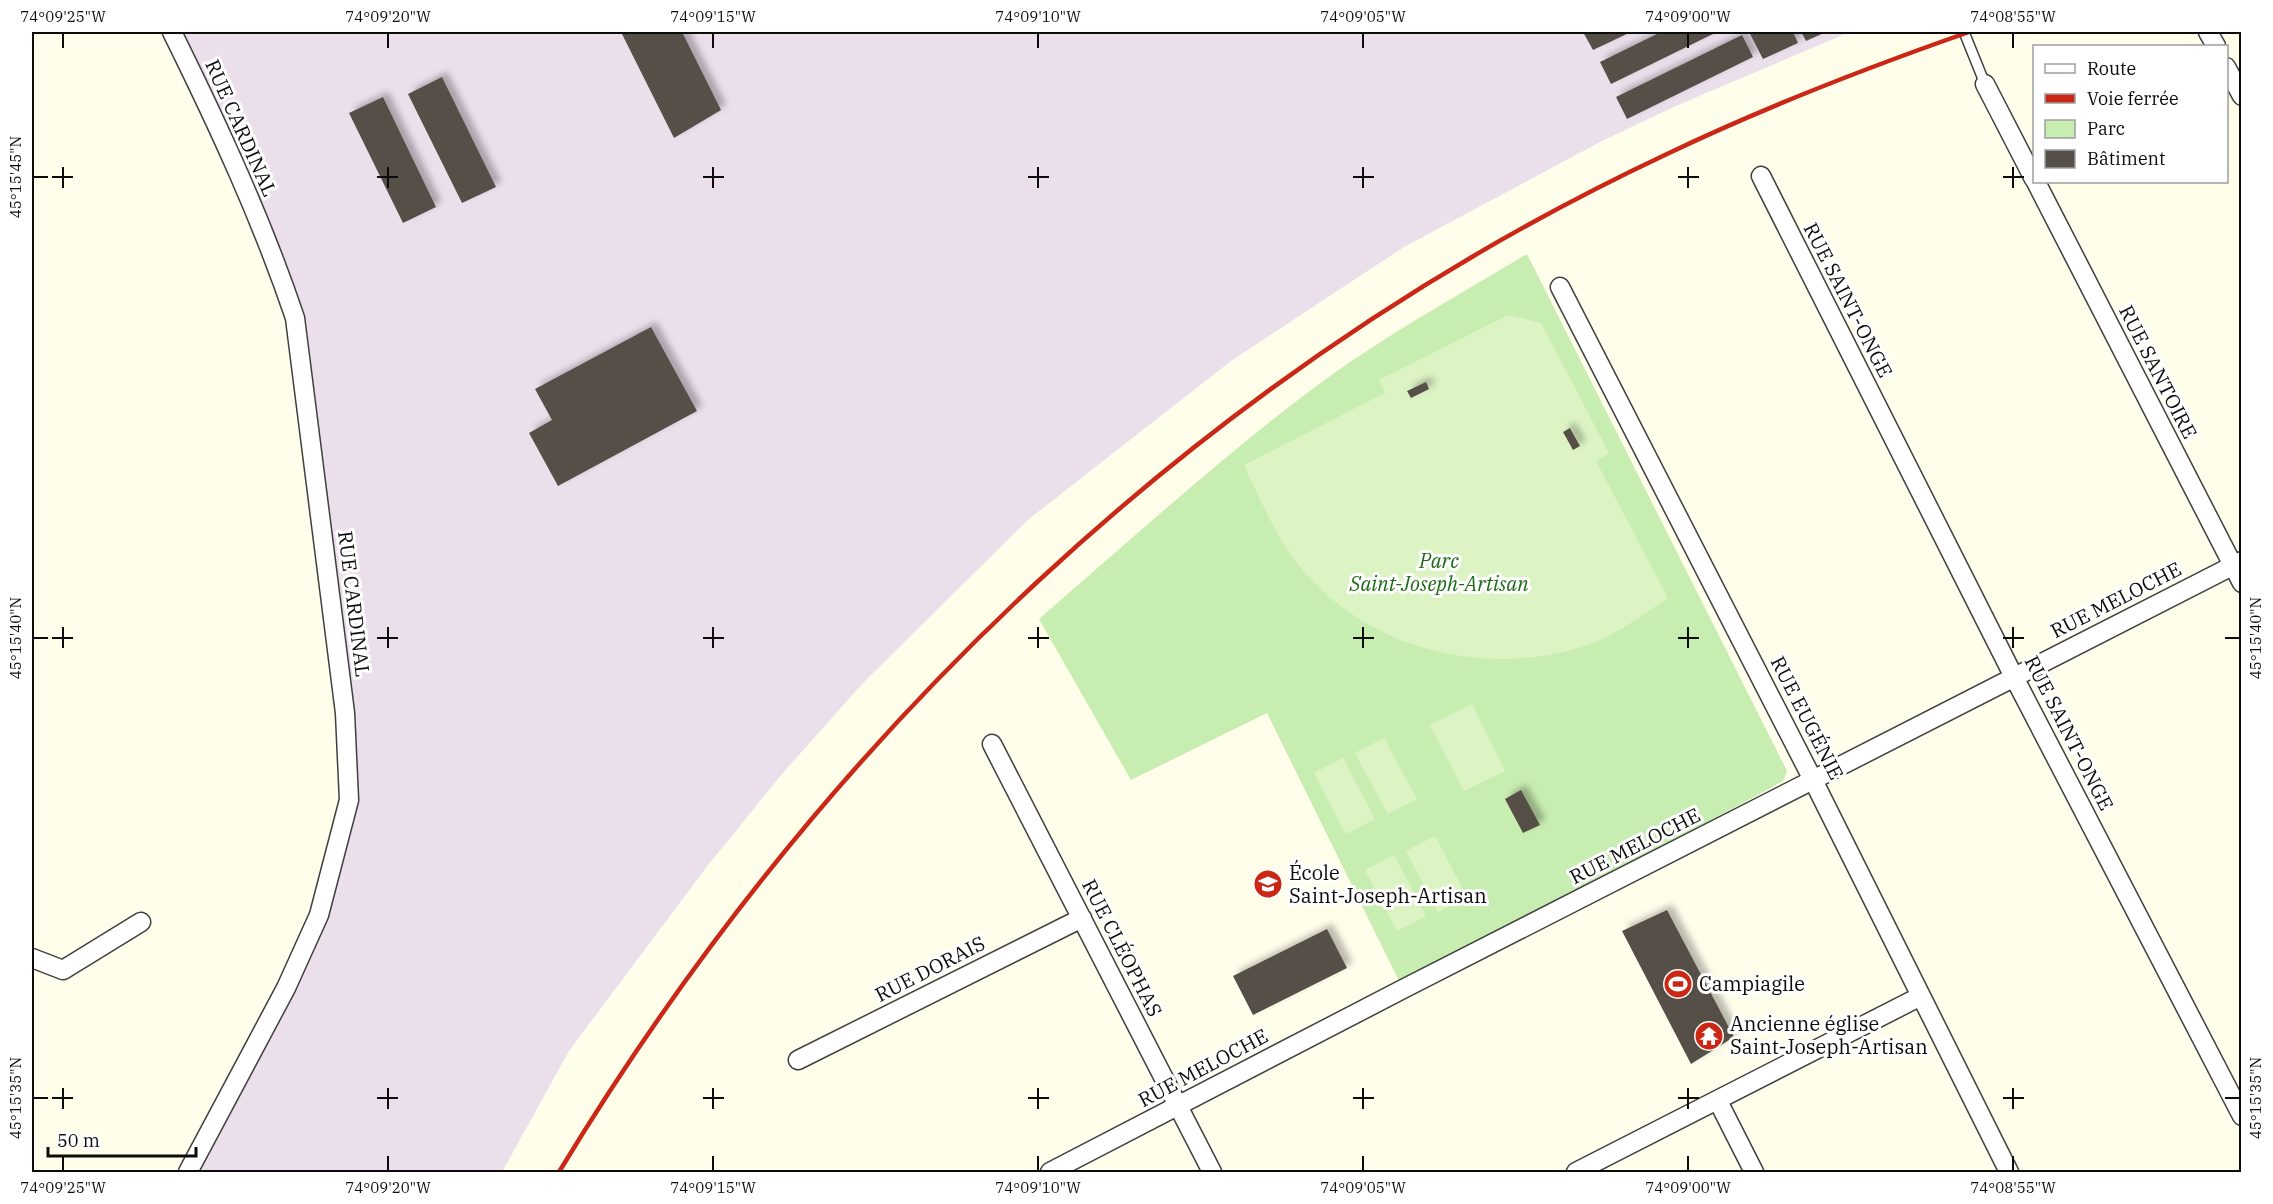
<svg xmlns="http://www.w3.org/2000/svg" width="2273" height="1204" viewBox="0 0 2273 1204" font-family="'IBM Plex Serif',serif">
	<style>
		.industrial { fill: #ecdfec }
		.green { fill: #c8edb1 }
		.pitch { fill: #dcf4c4 }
		.building { fill: #564f47; filter: url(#shadow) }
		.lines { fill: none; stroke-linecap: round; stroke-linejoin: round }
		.lane-casing { stroke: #3f3f3f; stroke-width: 12 }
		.street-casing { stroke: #3f3f3f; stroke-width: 21 }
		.lane { stroke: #fff; stroke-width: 9 }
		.street { stroke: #fff; stroke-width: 18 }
		.rail { stroke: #ca2717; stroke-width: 4.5 }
		.ticks { fill: none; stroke: #0c0c0c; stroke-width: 2 }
		.labels { text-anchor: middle; stroke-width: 6; stroke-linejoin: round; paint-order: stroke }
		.street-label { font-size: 20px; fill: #0c0c0c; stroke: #fff }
		.park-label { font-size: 20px; font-style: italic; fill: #1c6a16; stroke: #fff }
		.poi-label { font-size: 20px; fill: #0c0c0c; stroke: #fff; text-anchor: start }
		.neatline { fill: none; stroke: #0c0c0c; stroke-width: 2 }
		.ticks-label { font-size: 15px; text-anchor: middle; fill: #0c0c0c }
	</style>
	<defs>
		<filter id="shadow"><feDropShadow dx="5.5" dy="-5.5" stdDeviation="3" flood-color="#0004"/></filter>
	</defs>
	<rect width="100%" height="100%" fill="#fffeeb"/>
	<!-- industrial -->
	<path class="industrial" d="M172 32H1850L1678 105 1600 142 1404 247 1231 361 1029 519 863 683 782 774 705 869 569 1051 502 1172H188L286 988 349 800 295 318Z"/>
	<!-- green -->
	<path class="green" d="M1527 254 1787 771 1783 781 1403 989 1267 713 1131 780 1039 619C1128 542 1216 462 1311 390 1379 339 1454 298 1527 254Z"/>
	<!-- pitch -->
	<path class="pitch" d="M1508 315 1541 323 1609 453 1596 461 1668 598C1641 616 1614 637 1582 647 1473 680 1349 644 1285 546 1269 521 1257 492 1244 465L1385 393 1379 380Z
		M1472 704 1505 771 1464 791 1430 725Z
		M1384 738 1417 799 1388 814 1355 753Z
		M1343 758 1375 819 1346 834 1314 773Z
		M1435 836 1467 897 1438 912 1406 851Z
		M1394 855 1426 916 1397 931 1365 870Z"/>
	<!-- building -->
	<path class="building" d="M621 32H682L721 110 674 138Z
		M1583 32H1631L1593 50Z
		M1661 32H1717L1611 84 1600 62Z
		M1749 32H1793L1798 43 1763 59Z
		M1801 32H1826L1806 41Z
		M1742 35 1753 57 1627 119 1616 97Z
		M442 77 496 187 462 203 408 94Z
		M383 97 436 207 403 223 349 113Z
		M651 327 697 411 558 486 529 433 552 420 535 389Z
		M1426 382 1429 389 1411 398 1407 391Z
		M1570 428 1580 446 1573 450 1563 432Z
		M1521 790 1540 825 1523 833 1505 799Z
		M1667 910 1734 1037 1691 1064 1622 931Z
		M1327 929 1347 968 1253 1015 1233 976Z"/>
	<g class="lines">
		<!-- lane casing -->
		<g class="lane-casing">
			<path id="lane" d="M1964 32 1985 84"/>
		</g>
		<!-- street casing -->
		<g class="street-casing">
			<path id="street" d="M172 32C218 125 262 220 295 318L345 713 349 800 319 915 286 988 188 1172
				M2208 32 2216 46
				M2226 67 2242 96
				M1985 84 2034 179
				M1761 176 2014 677 2242 1116
				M2036 182 2242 583
				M1560 287 1813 780 2009 1172
				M992 744 1212 1172
				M32 958 63 970 141 922
				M798 1060 1082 918
				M1718 1101 1754 1172
				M1050 1172 1403 989 2242 561
				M1576 1172 1921 996"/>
		</g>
		<!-- lane -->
		<use href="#lane" class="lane"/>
		<!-- street -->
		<use href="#street" class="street"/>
		<!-- rail -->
		<path class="rail" d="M559 1172C823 736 1203 372 1667 154 1765 107 1866 68 1969 32"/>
	</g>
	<!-- ticks -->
	<path class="ticks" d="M63 33V48M388 33V48M713 33V48M1038 33V48M1363 33V48M1688 33V48M2013 33V48M63 167V188M388 167V188M713 167V188M1038 167V188M1363 167V188M1688 167V188M2013 167V188M33 177H48M52 177H73M377 177H398M703 177H724M1028 177H1049M1353 177H1374M1678 177H1699M2003 177H2024M63 627V648M388 627V648M713 627V648M1038 627V648M1363 627V648M1688 627V648M2013 627V648M33 638H48M52 638H73M377 638H398M703 638H724M1028 638H1049M1353 638H1374M1678 638H1699M2003 638H2024M2225 638H2240M63 1088V1109M388 1088V1109M713 1088V1109M1038 1088V1109M1363 1088V1109M1688 1088V1109M2013 1088V1109M33 1098H48M52 1098H73M377 1098H398M703 1098H724M1028 1098H1049M1353 1098H1374M1678 1098H1699M2003 1098H2024M2225 1098H2240M63 1156V1171M388 1156V1171M713 1156V1171M1038 1156V1171M1363 1156V1171M1688 1156V1171M2013 1156V1171"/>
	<!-- icons -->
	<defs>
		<g id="school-disc" transform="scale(1.5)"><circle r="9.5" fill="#ca2717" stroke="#fff"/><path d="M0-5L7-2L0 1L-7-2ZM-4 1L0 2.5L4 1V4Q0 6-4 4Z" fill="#fff"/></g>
		<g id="stadium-disc" transform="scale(1.5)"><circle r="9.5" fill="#ca2717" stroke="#fff"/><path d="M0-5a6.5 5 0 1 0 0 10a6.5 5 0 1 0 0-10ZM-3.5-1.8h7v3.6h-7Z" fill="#fff"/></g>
		<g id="temple-disc" transform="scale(1.5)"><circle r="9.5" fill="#ca2717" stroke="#fff"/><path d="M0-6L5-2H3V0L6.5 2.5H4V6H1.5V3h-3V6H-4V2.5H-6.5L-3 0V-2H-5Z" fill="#fff"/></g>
	</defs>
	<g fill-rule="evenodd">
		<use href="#school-disc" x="1268" y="884"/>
		<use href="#stadium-disc" x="1678" y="984"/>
		<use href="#temple-disc" x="1709" y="1036"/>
	</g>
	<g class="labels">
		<!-- street labels -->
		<g class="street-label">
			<text transform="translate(241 128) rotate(66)" y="7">RUE CARDINAL</text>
			<text transform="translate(1848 300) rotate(63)" y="7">RUE SAINT-ONGE</text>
			<text transform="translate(2158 372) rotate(63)" y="7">RUE SANTOIRE</text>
			<text transform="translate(2116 600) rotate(-27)" y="7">RUE MELOCHE</text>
			<text transform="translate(354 604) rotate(83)" y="7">RUE CARDINAL</text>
			<text transform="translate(1807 718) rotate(63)" y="7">RUE EUGÉNIE</text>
			<text transform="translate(2069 733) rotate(63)" y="7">RUE SAINT-ONGE</text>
			<text transform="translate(1635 846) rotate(-27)" y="7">RUE MELOCHE</text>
			<text transform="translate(1122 948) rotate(63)" y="7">RUE CLÉOPHAS</text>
			<text transform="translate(930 969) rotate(-27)" y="7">RUE DORAIS</text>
			<text transform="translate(1203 1068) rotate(-28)" y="7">RUE MELOCHE</text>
		</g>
		<!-- park labels -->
		<g class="park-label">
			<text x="1439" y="568">Parc<tspan x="1439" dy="23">Saint-Joseph-Artisan</tspan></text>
		</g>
		<!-- poi labels -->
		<g class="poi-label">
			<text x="1289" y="880">École<tspan x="1289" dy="23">Saint-Joseph-Artisan</tspan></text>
			<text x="1699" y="991">Campiagile</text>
			<text x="1730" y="1031">Ancienne église<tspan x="1730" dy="23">Saint-Joseph-Artisan</tspan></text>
		</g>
	</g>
	<!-- border -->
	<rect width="2273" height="1204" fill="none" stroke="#ffffff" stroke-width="66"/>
	<!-- legend -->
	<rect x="2033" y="45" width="195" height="138" fill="#ffffff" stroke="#9e9e9e" stroke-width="1.5"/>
	<rect x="2045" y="64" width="30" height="9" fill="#ffffff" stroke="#9e9e9e" stroke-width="1.5"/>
	<text x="2087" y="75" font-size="18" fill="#0c0c0c">Route</text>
	<rect x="2045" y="94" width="30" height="9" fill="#ca2717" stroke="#9e9e9e" stroke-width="1.5"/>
	<text x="2087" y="105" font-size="18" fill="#0c0c0c">Voie ferrée</text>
	<rect x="2045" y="120" width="30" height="18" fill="#c8edb1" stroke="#9e9e9e" stroke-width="1.5"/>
	<text x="2087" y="135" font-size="18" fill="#0c0c0c">Parc</text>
	<rect x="2045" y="150" width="30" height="18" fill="#564f47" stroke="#9e9e9e" stroke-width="1.5"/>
	<text x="2087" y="165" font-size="18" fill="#0c0c0c">Bâtiment</text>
	<!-- scale -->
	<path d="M48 1147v9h148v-9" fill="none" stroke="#0c0c0c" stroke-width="3"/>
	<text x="57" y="1147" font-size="18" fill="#0c0c0c" stroke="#ffffff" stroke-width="4.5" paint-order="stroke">50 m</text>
	<rect x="33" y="33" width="2207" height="1138" class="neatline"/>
	<g class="ticks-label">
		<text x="63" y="22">74°09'25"W</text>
		<text x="388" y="22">74°09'20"W</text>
		<text x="713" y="22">74°09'15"W</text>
		<text x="1038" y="22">74°09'10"W</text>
		<text x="1363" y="22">74°09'05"W</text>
		<text x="1688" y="22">74°09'00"W</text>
		<text x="2013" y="22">74°08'55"W</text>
		<text transform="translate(16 177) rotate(-90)" y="5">45°15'45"N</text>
		<text transform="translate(16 638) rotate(-90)" y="5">45°15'40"N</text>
		<text transform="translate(2256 638) rotate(-90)" y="5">45°15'40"N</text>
		<text transform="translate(16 1098) rotate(-90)" y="5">45°15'35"N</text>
		<text transform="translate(2256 1098) rotate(-90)" y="5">45°15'35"N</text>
		<text x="63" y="1193">74°09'25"W</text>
		<text x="388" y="1193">74°09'20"W</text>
		<text x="713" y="1193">74°09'15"W</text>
		<text x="1038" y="1193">74°09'10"W</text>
		<text x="1363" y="1193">74°09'05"W</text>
		<text x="1688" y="1193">74°09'00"W</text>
		<text x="2013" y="1193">74°08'55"W</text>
	</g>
</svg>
